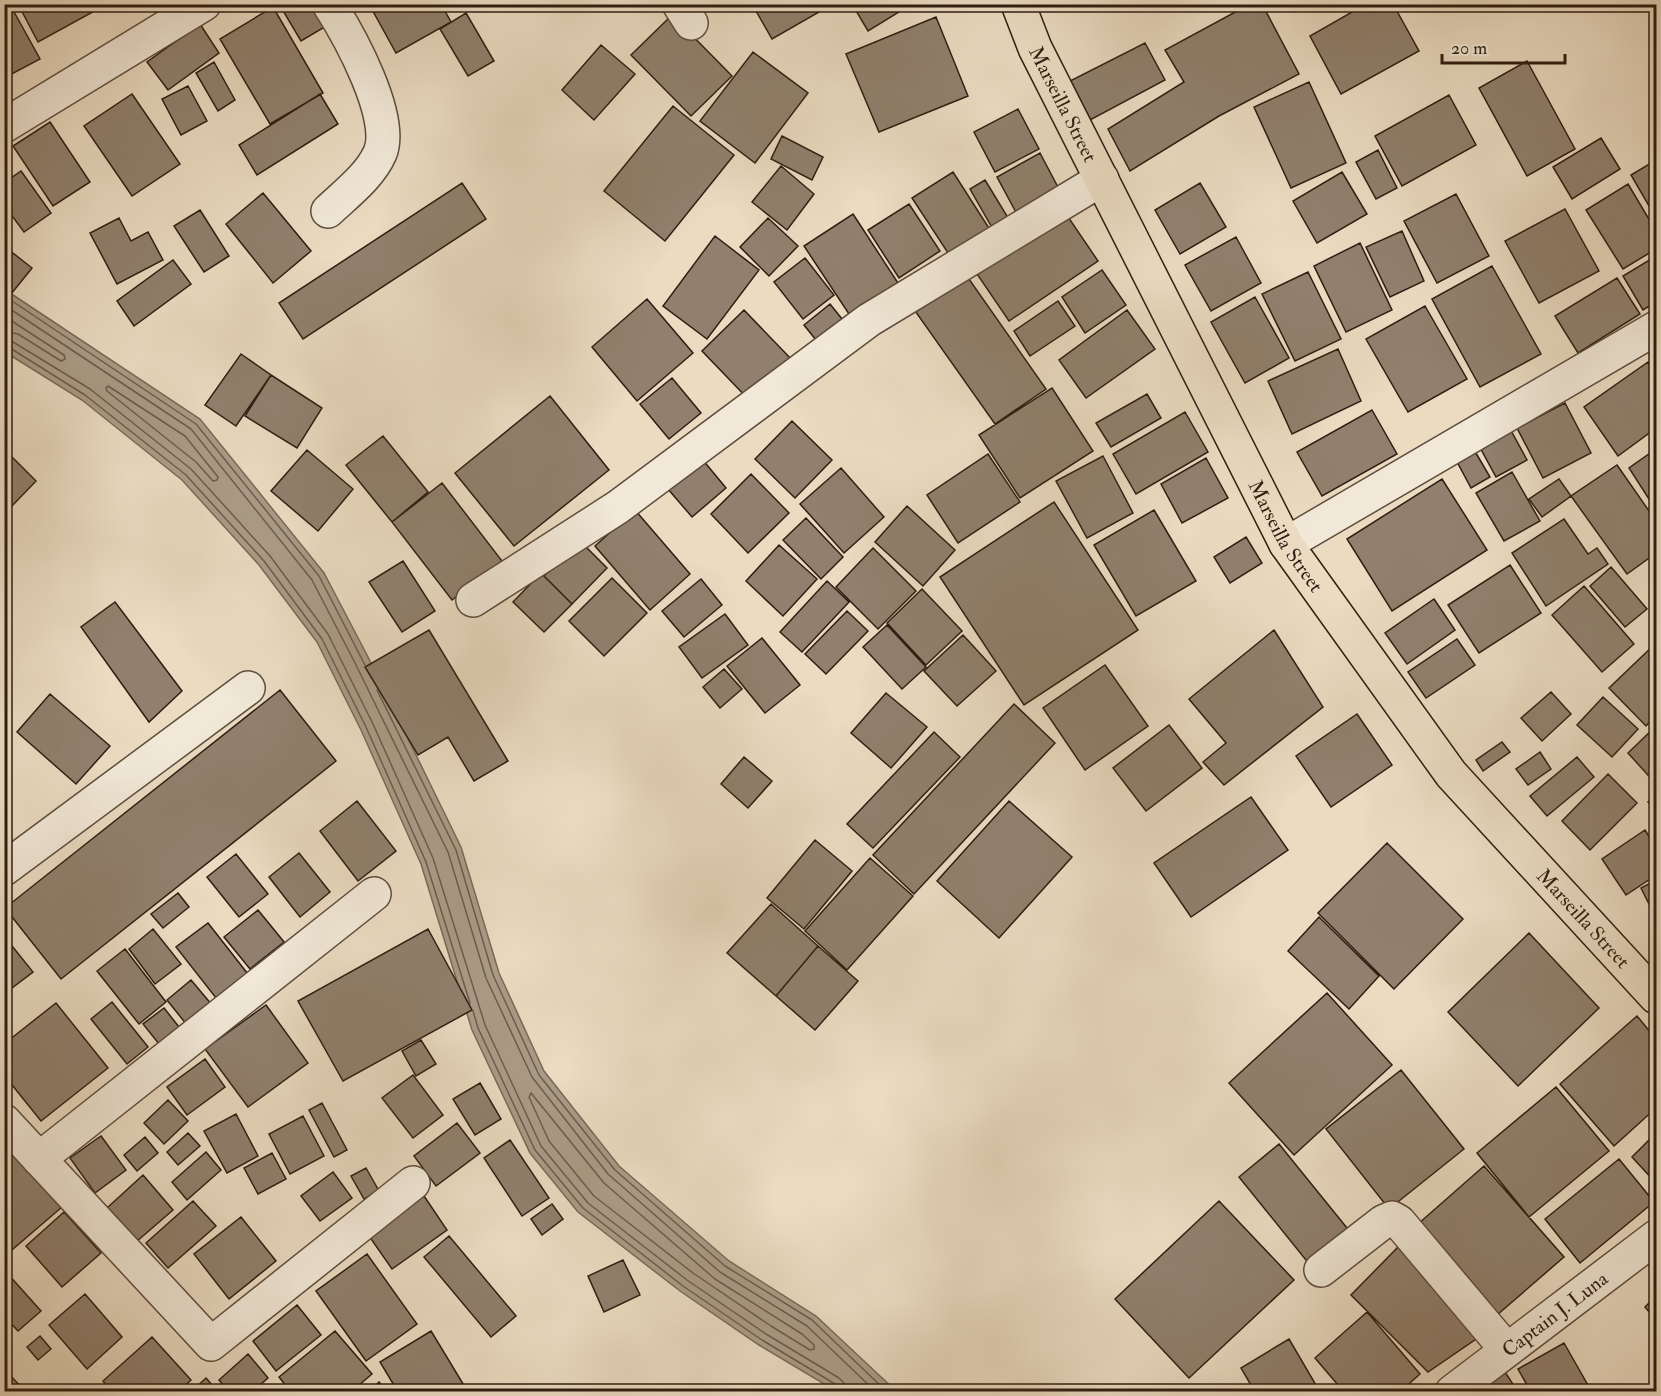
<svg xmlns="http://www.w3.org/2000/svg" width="1661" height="1396" viewBox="0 0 1661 1396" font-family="'IM FELL Double Pica',serif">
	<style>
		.water { fill: #aa9b86; stroke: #796958; stroke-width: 1.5 }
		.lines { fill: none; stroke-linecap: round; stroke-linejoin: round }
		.shore { stroke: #6c5c4c; stroke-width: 1.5 }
		.building { fill: #90806d; stroke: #2f1e12; stroke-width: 1.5 }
		.minor-casing { stroke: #5e4d3e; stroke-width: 36 }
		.major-casing { stroke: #2f1e12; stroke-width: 36 }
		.minor { stroke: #f1e8d7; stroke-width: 33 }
		.major { stroke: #eadbc1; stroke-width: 33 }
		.labels { text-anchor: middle; stroke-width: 6; stroke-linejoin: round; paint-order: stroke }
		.street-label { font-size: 20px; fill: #2f1e12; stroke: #f1e8d7 }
	</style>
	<rect width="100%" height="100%" fill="#eadbc1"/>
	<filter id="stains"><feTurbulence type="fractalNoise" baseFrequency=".00333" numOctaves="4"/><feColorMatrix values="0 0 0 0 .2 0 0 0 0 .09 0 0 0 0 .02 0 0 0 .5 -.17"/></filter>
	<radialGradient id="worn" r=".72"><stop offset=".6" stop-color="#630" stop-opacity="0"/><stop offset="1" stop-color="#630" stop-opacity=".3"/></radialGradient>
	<!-- water -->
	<path class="water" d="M4 289 200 419 324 573 367 655 461 847 499 973 544 1071 619 1166 729 1261 816 1316 896 1391H836L759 1345 680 1291 578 1212 530 1153 472 1030 421 864 361 730 317 642 259 565 182 480 82 400 5 352Z"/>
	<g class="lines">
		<!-- shore -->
		<path class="shore" d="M9 299 196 424 319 576 365 665
			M4 305 191 429 312 580 354 661 448 852 486 978 532 1077 608 1174 720 1272 807 1326 876 1392
			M4 316 64 355 65 359 61 361 18 334 4 331
			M4 340 13 342 90 389 191 469 270 556 328 634 373 724 433 858 485 1025 541 1146 588 1203 687 1280 766 1334 839 1378 844 1383 846 1392
			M4 347 10 348 85 395 186 475 264 561 322 639 366 727 426 862 470 1003
			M108 386 185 436 218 477 217 480 213 481 196 462 107 391 106 388Z
			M377 690 456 850 493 975 539 1075 615 1170 725 1266 812 1320 887 1392
			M473 1011 478 1028 535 1150 583 1208 683 1286 762 1340 835 1384 838 1392
			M531 1093 604 1183 715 1279 802 1334 814 1345V1349L810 1350 771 1326 693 1273 594 1196 549 1141 529 1097Z"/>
	</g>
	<!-- building -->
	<path class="building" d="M18 4H98L100 8 38 42Z
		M279 4H316L328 25 301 41Z
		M369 4H441L451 22 396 53Z
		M752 4H833L772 39Z
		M852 4H912L868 31Z
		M1203 4H1219L1206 11Z
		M1250 4H1262L1299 74 1219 116 1130 171 1108 129 1184 82 1165 50Z
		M1290 4H1307L1294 12Z
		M1366 4H1393L1419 51 1341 94 1310 36Z
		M273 7 323 93 270 124 220 39Z
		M13 10 40 59 4 78V14Z
		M466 13 494 61 468 76 440 29Z
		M672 15 732 76 691 116 631 55Z
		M936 17 968 96 879 132 846 54Z
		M200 24 219 53 168 90 147 62Z
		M1145 43 1165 80 1090 120 1070 81Z
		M601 45 635 74 594 120 562 90Z
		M753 52 808 93 755 163 700 121Z
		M1527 61 1575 149 1527 176 1479 88Z
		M214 62 235 100 218 111 196 73Z
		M1309 82 1346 163 1291 188 1254 107Z
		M188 86 207 121 181 135 162 99Z
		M132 94 180 164 132 196 84 126Z
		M320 94 338 124 257 175 239 145Z
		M1449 95 1476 145 1402 186 1375 136Z
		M673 106 734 155 665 241 604 191Z
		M1018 109 1039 149 995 172 974 132Z
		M50 122 90 182 53 206 13 146Z
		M782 136 823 157 812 180 771 159Z
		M1601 138 1620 169 1572 199 1553 167Z
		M1378 150 1397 188 1376 199 1356 162Z
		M1040 153 1061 193 1018 216 997 177Z
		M1656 160V218L1631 175Z
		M781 166 814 194 787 230 752 202Z
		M21 171 51 213 24 232 4 205V183Z
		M953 172 994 236 954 262 912 198Z
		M1342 172 1367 214 1317 243 1293 201Z
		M985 180 1010 221 994 231 970 189Z
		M462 183 486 219 303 339 279 303Z
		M1200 183 1226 227 1180 254 1155 210Z
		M1628 184 1656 231V249L1623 269 1586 210Z
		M263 193 311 251 273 283 226 224Z
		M1456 194 1489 256 1437 283 1404 221Z
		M909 204 940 251 899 278 868 230Z
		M1565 209 1599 271 1539 303 1505 241Z
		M200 210 229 256 204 272 174 226Z
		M1064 211 1098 261 1009 321 975 271Z
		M853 214 898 283 849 314 804 246Z
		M119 218 131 241 148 232 163 260 117 284 90 233Z
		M768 218 798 246 769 276 740 247Z
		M1402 231 1424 281 1390 297 1366 247Z
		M715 236 759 270 707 339 663 306Z
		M1236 237 1261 283 1211 311 1185 265Z
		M1360 243 1392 310 1346 332 1314 266Z
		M4 246 32 268 7 299 4 297Z
		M1656 256V302L1643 310 1623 276Z
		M805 258 834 295 803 319 774 282Z
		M173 260 191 284 134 326 117 301Z
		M1492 266 1541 354 1480 387 1432 299Z
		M1102 270 1126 305 1085 333 1062 297Z
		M964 272 1046 389 995 424 913 308Z
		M1308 272 1341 339 1295 361 1262 294Z
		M1617 278 1640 314 1578 353 1555 316Z
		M1255 297 1289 358 1245 383 1211 322Z
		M647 299 693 353 637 401 592 347Z
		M1058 301 1075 326 1030 356 1014 331Z
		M830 304 846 324 820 345 804 325Z
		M1425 306 1467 379 1408 412 1366 339Z
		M744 310 793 361 751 402 702 351Z
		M1127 310 1155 349 1086 398 1059 360Z
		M1338 349 1361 401 1292 434 1268 381Z
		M241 354 271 375 236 426 205 405Z
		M1648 362 1656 374V428L1618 456 1584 407Z
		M271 375 322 408 297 448 245 416Z
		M672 378 701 413 669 439 640 404Z
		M1052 388 1093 451 1020 498 979 435Z
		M1147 394 1161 418 1111 447 1096 423Z
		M550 396 609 470 514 546 455 473Z
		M1565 403 1591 453 1543 478 1517 428Z
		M1372 410 1397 454 1322 496 1297 452Z
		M1185 412 1208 452 1136 494 1113 454Z
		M792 421 832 460 795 498 755 459Z
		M1508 425 1527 460 1496 477 1477 442Z
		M383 436 428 492 392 522 346 465Z
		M1473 448 1490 477 1471 488 1455 458Z
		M4 449 36 481 11 507 4 500Z
		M1656 449V510L1629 468Z
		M307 450 353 489 318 531 271 491Z
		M988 454 1020 502 958 543 927 495Z
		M1103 456 1133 513 1087 538 1056 481Z
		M1206 458 1228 498 1182 523 1161 484Z
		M702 459 726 488 692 517 668 489Z
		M1617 465 1656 521V553L1627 574 1571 496Z
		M841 468 884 517 844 553 800 504Z
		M1512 472 1540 521 1504 541 1476 493Z
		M751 474 789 513 748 553 711 514Z
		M1442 479 1487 550 1392 611 1347 539Z
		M1559 479 1571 496 1542 517 1529 499Z
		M442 483 502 561 452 600 392 522Z
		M1054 502 1138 630 1024 705 940 577Z
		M907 506 955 550 923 586 875 542Z
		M635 510 690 574 650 610 595 546Z
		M1154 510 1196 581 1136 616 1094 545Z
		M806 518 843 557 821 579 783 540Z
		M1564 519 1588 554 1597 548 1608 564 1546 606 1512 553Z
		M1246 537 1262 563 1230 583 1214 557Z
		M580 541 607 568 572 604 544 576Z
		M779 545 817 579 783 616 746 581Z
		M873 548 916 591 878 629 836 587Z
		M403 561 435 611 402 632 369 582Z
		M1510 565 1541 613 1479 653 1448 605Z
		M1611 567 1647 609 1625 627 1590 586Z
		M541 573 572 604 544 632 513 602Z
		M612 578 647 613 604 656 569 621Z
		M701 579 722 605 684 637 662 611Z
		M827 581 849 602 802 652 780 632Z
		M1584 586 1634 644 1602 672 1552 615Z
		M922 589 962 631 926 665 887 623Z
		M1434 599 1455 630 1407 664 1385 633Z
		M115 602 182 691 149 722 81 627Z
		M847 611 868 631 826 674 805 654Z
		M725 614 748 645 702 678 679 647Z
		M887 625 926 667 902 689 863 647Z
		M429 630 508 761 474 781 448 737 418 755 365 667Z
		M1274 630 1323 707 1224 785 1203 762 1226 743 1189 699Z
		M963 635 996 671 957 706 924 671Z
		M762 638 800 685 765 713 727 666Z
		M1457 639 1475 665 1426 698 1408 672Z
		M1656 643V715L1646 726 1609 688Z
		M1105 665 1148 726 1085 770 1043 708Z
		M724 669 742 689 720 708 703 687Z
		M280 690 336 761 61 979 5 908Z
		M1551 692 1571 714 1542 741 1521 718Z
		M886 693 927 727 891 768 851 733Z
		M50 694 110 746 76 784 17 732Z
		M1603 697 1638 729 1612 757 1577 725Z
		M1014 704 1055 743 914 894 873 855Z
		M1357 714 1392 765 1331 807 1296 756Z
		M1169 725 1202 768 1146 811 1113 768Z
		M1656 726V784L1628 753Z
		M934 732 960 757 873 848 847 824Z
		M1502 742 1510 752 1483 771 1476 760Z
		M1540 752 1551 769 1528 785 1516 769Z
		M744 757 772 781 748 808 721 784Z
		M1577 757 1594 777 1547 816 1530 796Z
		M1608 774 1637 803 1590 850 1562 821Z
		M4 795 11 803 4 811Z
		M1656 796V814L1648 802Z
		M1251 797 1288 850 1191 917 1154 863Z
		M357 801 396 851 358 881 320 831Z
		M1009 801 1072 857 999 938 937 881Z
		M1645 830 1656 848V875L1626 895 1602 859Z
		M815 840 852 871 804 929 767 898Z
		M1387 843 1463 919 1394 989 1318 913Z
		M299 853 330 892 300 917 269 877Z
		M236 854 268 894 239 917 207 877Z
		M870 858 913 896 847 970 805 931Z
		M1656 880V918L1641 888Z
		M178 893 189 907 163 928 151 914Z
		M771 904 818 946 776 996 727 953Z
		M258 910 284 942 250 969 224 937Z
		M1319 917 1379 976 1349 1009 1288 951Z
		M208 923 251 978 220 1003 176 947Z
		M153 929 181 964 155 984 129 949Z
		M428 929 472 1010 343 1081 298 1001Z
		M1529 933 1599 1008 1518 1086 1448 1012Z
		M4 936 33 972 4 994Z
		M818 946 858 981 815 1030 776 996Z
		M125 949 166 1002 139 1024 97 971Z
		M191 980 212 1005 187 1025 167 1000Z
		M1327 993 1392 1065 1294 1155 1229 1083Z
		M112 1002 148 1047 127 1064 91 1019Z
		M56 1003 108 1068 41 1121 4 1075V1044Z
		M266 1005 308 1063 248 1107 205 1049Z
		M164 1008 179 1027 159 1044 143 1024Z
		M1637 1016 1656 1039V1108L1614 1146 1560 1084Z
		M421 1040 436 1064 416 1076 402 1051Z
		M205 1059 225 1087 187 1115 167 1087Z
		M1401 1070 1464 1149 1389 1209 1326 1129Z
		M413 1075 443 1115 413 1138 382 1098Z
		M480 1083 501 1119 475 1135 453 1099Z
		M1556 1087 1609 1151 1529 1217 1477 1153Z
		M168 1100 188 1121 164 1144 144 1123Z
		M322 1103 347 1150 334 1157 309 1110Z
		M236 1114 258 1156 227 1173 204 1131Z
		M303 1116 324 1156 290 1174 269 1134Z
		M457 1123 480 1153 436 1186 414 1156Z
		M188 1133 200 1146 178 1165 167 1152Z
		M1656 1133V1183L1632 1157Z
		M101 1136 126 1170 95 1193 70 1158Z
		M145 1137 158 1153 137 1171 124 1155Z
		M510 1140 549 1198 522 1216 484 1158Z
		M1279 1144 1351 1233 1310 1265 1239 1177Z
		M206 1152 221 1170 187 1200 172 1182Z
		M272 1153 286 1179 258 1194 244 1168Z
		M15 1154 62 1207 6 1255 4 1253V1163Z
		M1619 1159 1654 1202 1580 1263 1545 1219Z
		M1484 1166 1564 1257 1497 1315 1418 1224Z
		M366 1168 379 1191 364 1199 351 1176Z
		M333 1172 352 1198 320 1221 301 1196Z
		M143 1175 173 1210 136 1242 107 1208Z
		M424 1196 447 1230 392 1269 369 1236Z
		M193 1201 216 1226 168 1268 146 1243Z
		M1219 1201 1294 1280 1189 1378 1115 1299Z
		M552 1204 563 1219 542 1235 531 1219Z
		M64 1212 101 1253 62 1287 26 1246Z
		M241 1217 276 1261 229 1299 194 1254Z
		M449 1236 516 1316 491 1337 424 1257Z
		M1403 1242 1479 1337 1428 1372 1351 1295Z
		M367 1254 417 1324 366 1361 316 1291Z
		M623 1260 640 1295 604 1312 588 1276Z
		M7 1273 41 1311 18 1331 4 1316V1275Z
		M85 1294 122 1337 87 1369 49 1325Z
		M1656 1296V1320L1645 1307Z
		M297 1305 321 1335 276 1371 253 1341Z
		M1367 1312 1420 1374 1400 1392H1344L1315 1358Z
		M335 1331 372 1374 351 1392H291L279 1377Z
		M431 1331 468 1392H398L380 1362Z
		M40 1336 51 1349 38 1360 27 1347Z
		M152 1337 191 1380 178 1392H112L103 1381Z
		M1289 1339 1320 1392H1255L1241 1368Z
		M1564 1343 1589 1387 1581 1392H1531L1518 1369Z
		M248 1354 268 1378 252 1392H229L219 1380Z
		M4 1369 26 1392H4Z
		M1503 1369 1518 1392H1468Z
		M206 1378 218 1392H191Z
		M379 1382 387 1392H368Z"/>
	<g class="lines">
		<!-- minor casing -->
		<g class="minor-casing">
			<g id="minor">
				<path d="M679 4 691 23"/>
				<path d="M4 126 204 4"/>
				<path d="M328 211C346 194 370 176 380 153 395 118 349 35 329 4"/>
				<path d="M1286 544 1656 328"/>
				<path d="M473 600 618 507 869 320 1102 179"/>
				<path d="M4 869 248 688"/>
				<path d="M4 1121 211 1344 413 1183"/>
				<path d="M39 1159 374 894"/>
				<path d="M1321 1270 1383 1222 1392 1218 1399 1222 1506 1349"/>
				<path id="s1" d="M1452 1392 1656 1237"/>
			</g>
		</g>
		<!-- major casing -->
		<g class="major-casing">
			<g id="major">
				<path id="s2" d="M1018 4 1035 48 1286 544 1451 774 1656 997"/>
			</g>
		</g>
		<!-- minor -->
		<use href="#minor" class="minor"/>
		<!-- major -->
		<use href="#major" class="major"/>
	</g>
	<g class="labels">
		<!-- street labels -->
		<g class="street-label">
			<text dy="7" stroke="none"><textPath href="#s2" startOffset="110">Marseilla Street</textPath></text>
			<text dy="7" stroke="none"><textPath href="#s2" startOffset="596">Marseilla Street</textPath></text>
			<text dy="7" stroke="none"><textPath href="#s2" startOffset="1082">Marseilla Street</textPath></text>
			<text dy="7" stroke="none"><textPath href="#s1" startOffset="129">Captain J. Luna</textPath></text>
		</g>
	</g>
	<!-- margin -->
	<rect width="1661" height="1396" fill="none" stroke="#eadbc1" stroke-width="24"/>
	<rect x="6" y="6" width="1649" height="1384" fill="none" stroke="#2f1e12" stroke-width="3"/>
	<rect x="12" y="12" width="1637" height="1372" fill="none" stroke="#2f1e12" stroke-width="1.5"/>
	<!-- scale -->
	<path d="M1442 54v9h123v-9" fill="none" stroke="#2f1e12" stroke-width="3"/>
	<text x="1451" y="54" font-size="18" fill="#2f1e12" stroke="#f1e8d7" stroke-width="4.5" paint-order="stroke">20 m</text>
	<rect width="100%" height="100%" filter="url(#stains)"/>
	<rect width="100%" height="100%" fill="url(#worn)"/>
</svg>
